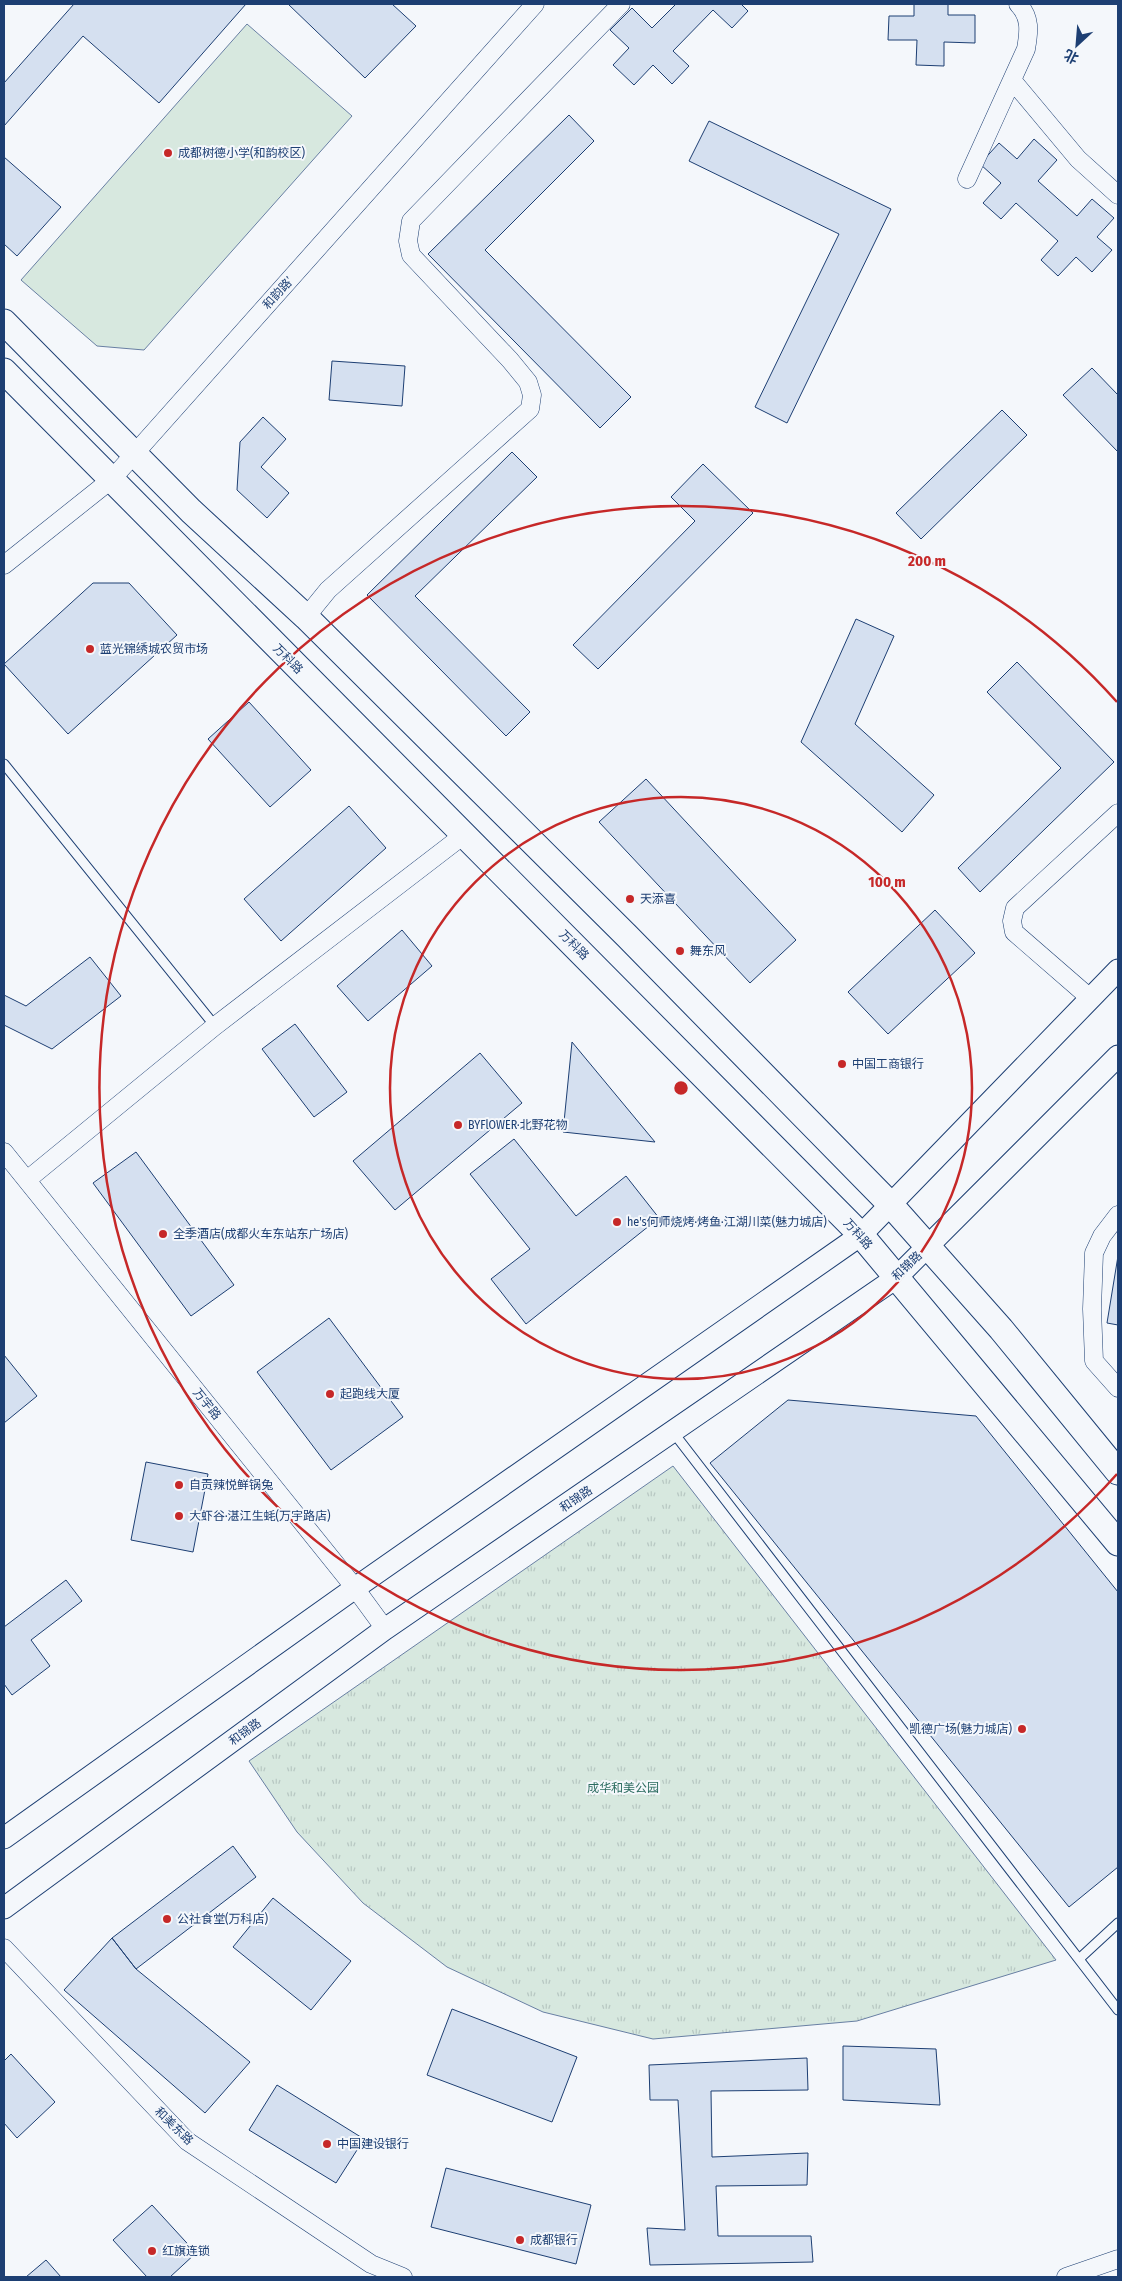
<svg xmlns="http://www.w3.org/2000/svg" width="1122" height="2281" viewBox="0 0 1122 2281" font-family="'Fira Sans Condensed','Noto Sans SC',sans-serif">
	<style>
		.park { fill: url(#park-tufts); stroke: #687fa3 }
		.garden { fill: #d7e8df; stroke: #687fa3 }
		.building { fill: #d5e0f0; stroke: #1d3f73 }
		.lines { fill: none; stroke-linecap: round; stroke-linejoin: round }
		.service-casing { stroke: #1d3f73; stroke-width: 11 }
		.minor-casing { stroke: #1d3f73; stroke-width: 19 }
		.tertiary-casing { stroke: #1d3f73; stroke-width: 23 }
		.secondary-casing { stroke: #1d3f73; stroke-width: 27 }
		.service { stroke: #f4f7fb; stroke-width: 9 }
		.minor { stroke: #f4f7fb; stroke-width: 18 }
		.tertiary { stroke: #f4f7fb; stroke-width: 21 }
		.secondary { stroke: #f4f7fb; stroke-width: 25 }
		.ring { fill: none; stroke: #c62828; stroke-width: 2.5 }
		.poi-dot { fill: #c62828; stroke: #f4f7fb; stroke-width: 2 }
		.labels { text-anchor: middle; stroke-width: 4; stroke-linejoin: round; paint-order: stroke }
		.poi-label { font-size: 12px; fill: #1d3f73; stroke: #f4f7fb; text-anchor: start }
		.street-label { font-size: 12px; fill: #1d3f73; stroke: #f4f7fb }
		.park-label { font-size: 12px; fill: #2c6c60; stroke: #f4f7fb }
		.centre { fill: #c62828; stroke: #f4f7fb; stroke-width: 2.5 }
		.ring-label { font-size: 15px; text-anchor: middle; font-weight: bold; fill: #c62828; stroke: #f4f7fb; stroke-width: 4; stroke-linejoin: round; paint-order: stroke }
	</style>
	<defs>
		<pattern id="park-tufts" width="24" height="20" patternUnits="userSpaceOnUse" patternTransform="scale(1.25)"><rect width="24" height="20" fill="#d7e8df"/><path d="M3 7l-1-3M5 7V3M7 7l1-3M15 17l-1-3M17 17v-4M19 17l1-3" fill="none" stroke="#b8c8c3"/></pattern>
	</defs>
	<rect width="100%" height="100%" fill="#f4f7fb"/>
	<!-- park -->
	<path class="park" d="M673 1466 1056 1960 857 2021 653 2039 543 2012 447 1967 363 1903 297 1832 249 1761Z"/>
	<!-- garden -->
	<path class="garden" d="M247 24 352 116 144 350 97 346 21 280Z"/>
	<!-- building -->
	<path class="building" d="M74 4H246L159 103 83 36 4 126V83Z
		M288 4H392L416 26 365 78Z
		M676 4H741L748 11 732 28 713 10 673 51 689 66 672 84 653 65 634 85 613 65 629 48 610 30 632 8 652 28Z
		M914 4H948V15H975V43L944 42V66L916 65 917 40H888L889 16H914Z
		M569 115 594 141 485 250 631 397 600 428 428 254Z
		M709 121 891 209 787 423 755 407 839 234 689 161Z
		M1034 139 1057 160 1038 181 1077 216 1092 199 1114 218 1097 237 1112 250 1092 272 1076 257 1058 276 1041 260 1058 241 1016 203 1001 219 983 203 1001 183 980 164 999 143 1017 159Z
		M4 157 61 207 17 256 4 244Z
		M332 361 405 366 402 406 329 400Z
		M1092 368 1118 395V452L1063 395Z
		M1002 410 1027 435 921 539 896 513Z
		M263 417 286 439 261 467 289 493 267 518 237 490 240 442Z
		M512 452 537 477 415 596 530 712 506 736 367 595Z
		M703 464 753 513 598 669 573 645 695 521 671 497Z
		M93 583H129L177 635 68 734 4 664Z
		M856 619 894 636 855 724 934 795 902 832 801 742Z
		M1017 662 1114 762 980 892 958 868 1061 768 987 692Z
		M249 702 311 770 270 807 208 739Z
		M646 779 796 940 750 983 599 822Z
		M349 806 386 848 281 941 244 899Z
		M935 910 975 953 888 1034 848 992Z
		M402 930 432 966 368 1021 337 986Z
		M90 957 121 996 52 1049 4 1025V995L26 1006Z
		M295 1024 347 1092 314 1117 262 1049Z
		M572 1042 655 1142 563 1132Z
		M480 1053 522 1103 395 1210 353 1161Z
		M514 1139 576 1216 626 1176 659 1218 526 1324 491 1279 530 1249 470 1174Z
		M136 1152 234 1285 191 1316 93 1183Z
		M1118 1256V1325L1107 1323Z
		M329 1318 403 1417 331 1470 257 1372Z
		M4 1355 37 1396 4 1423Z
		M788 1400 976 1416 1118 1592V1867L1069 1907 710 1463Z
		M146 1462 208 1474 193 1552 131 1540Z
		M66 1580 82 1601 31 1640 50 1666 12 1695 4 1684V1627Z
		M233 1846 256 1877 136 1969 112 1938Z
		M273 1898 351 1961 311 2010 233 1947Z
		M112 1938 136 1969 250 2062 205 2113 64 1990Z
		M452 2009 577 2057 552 2122 427 2075Z
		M843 2046 936 2049 940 2105 843 2100Z
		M11 2054 55 2102 17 2138 4 2123V2061Z
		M807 2058 808 2090 711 2091 712 2157 808 2153 807 2185 716 2186 718 2236H811L813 2262 650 2265 647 2228 685 2230 678 2100H650L649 2065Z
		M277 2085 364 2139 336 2183 249 2130Z
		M446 2168 591 2205 576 2264 431 2227Z
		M152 2205 196 2253 170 2277H147L113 2240Z
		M46 2260 61 2277H26Z"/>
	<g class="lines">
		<!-- service casing -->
		<g class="service-casing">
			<path id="service" d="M4 764 215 1026
				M673 1432 1118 2010
				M1079 1959 1118 1923"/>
		</g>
		<!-- minor casing -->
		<g class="minor-casing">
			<path id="minor" d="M1012 80 1078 159 1118 195
				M967 179 1026 49C1029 32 1031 17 1018 4
				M4 565 112 479 535 4
				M306 617 328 590 530 409 532 395 528 382 510 360 411 255 408 241 411 221 621 4
				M1090 998 1014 932 1012 921 1015 908 1118 813
				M4 1152 355 1588 385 1629
				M27 1180 215 1026 465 834
				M1118 1215 1102 1236 1094 1253 1092 1309 1094 1361 1118 1388
				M4 1948 187 2141 371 2264 403 2277
				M1066 2277 1118 2259"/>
		</g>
		<!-- tertiary casing -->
		<g class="tertiary-casing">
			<path id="tertiary" d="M4 1838 355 1588 861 1235 1118 970
				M4 1908 385 1629 896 1278 1118 1056"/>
		</g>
		<!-- secondary casing -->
		<g class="secondary-casing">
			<path id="secondary" d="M4 322 191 511 306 617 627 936 890 1204 1001 1329 1118 1472
				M4 371 861 1235 1118 1543"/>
		</g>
		<!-- service -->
		<use href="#service" class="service"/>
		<!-- minor -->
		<use href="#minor" class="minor"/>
		<!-- tertiary -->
		<use href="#tertiary" class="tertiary"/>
		<!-- secondary -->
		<use href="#secondary" class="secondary"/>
	</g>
	<!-- distance rings -->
	<g class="ring">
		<circle cx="681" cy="1088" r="291"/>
		<path d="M1117 1474A582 582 0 1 1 1117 702"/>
	</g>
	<!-- markers -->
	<g class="poi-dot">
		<circle cx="168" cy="153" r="5"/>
		<circle cx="90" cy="649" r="5"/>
		<circle cx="630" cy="899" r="5"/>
		<circle cx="680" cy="951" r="5"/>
		<circle cx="842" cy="1064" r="5"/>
		<circle cx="458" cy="1125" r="5"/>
		<circle cx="617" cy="1222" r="5"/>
		<circle cx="163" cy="1234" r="5"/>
		<circle cx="330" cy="1394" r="5"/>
		<circle cx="179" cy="1485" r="5"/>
		<circle cx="179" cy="1516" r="5"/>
		<circle cx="1022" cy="1729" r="5"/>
		<circle cx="167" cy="1919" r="5"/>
		<circle cx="327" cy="2144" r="5"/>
		<circle cx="520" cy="2240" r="5"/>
		<circle cx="152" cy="2251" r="5"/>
	</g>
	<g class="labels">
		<!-- poi labels -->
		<g class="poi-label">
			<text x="178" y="157">成都树德小学(和韵校区)</text>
			<text x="100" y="653">蓝光锦绣城农贸市场</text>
			<text x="640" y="903">天添喜</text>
			<text x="690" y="955">舞东风</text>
			<text x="852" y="1068">中国工商银行</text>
			<text x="468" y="1129">BYFlOWER·北野花物</text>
			<text x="627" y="1226">he's何师烧烤·烤鱼·江湖川菜(魅力城店)</text>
			<text x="173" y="1238">全季酒店(成都火车东站东广场店)</text>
			<text x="340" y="1398">起跑线大厦</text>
			<text x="189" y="1489">自贡辣悦鲜锅兔</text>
			<text x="189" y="1520">大虾谷·湛江生蚝(万宇路店)</text>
			<text x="1012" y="1733" text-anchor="end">凯德广场(魅力城店)</text>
			<text x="177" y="1923">公社食堂(万科店)</text>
			<text x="337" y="2148">中国建设银行</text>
			<text x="530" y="2244">成都银行</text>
			<text x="162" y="2255">红旗连锁</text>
		</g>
		<!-- street labels -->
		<g class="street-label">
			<text transform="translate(278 293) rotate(-48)" y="4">和韵路’</text>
			<text transform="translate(288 659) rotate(45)" y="4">万科路</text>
			<text transform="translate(574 945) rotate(45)" y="4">万科路</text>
			<text transform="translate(858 1234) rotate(48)" y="4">万科路</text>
			<text transform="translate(907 1266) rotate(-43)" y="4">和锦路</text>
			<text transform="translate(207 1404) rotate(51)" y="4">万宇路</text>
			<text transform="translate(576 1499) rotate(-34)" y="4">和锦路</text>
			<text transform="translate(245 1732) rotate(-36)" y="4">和锦路</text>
			<text transform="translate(174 2126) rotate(44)" y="4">和美东路</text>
		</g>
		<!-- park labels -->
		<g class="park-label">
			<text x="623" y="1792">成华和美公园</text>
		</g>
	</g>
	<circle cx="681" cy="1088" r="8" class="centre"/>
	<g class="ring-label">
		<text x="927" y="566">200 m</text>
		<text x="887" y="887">100 m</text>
	</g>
	<!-- border -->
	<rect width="1122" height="2281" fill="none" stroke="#1d3f73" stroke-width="10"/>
	<!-- north arrow -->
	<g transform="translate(1077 45) rotate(206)" stroke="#f4f7fb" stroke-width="4" paint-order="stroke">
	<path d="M0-4L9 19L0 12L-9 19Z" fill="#1d3f73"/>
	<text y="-8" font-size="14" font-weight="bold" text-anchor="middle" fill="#1d3f73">北</text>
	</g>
</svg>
